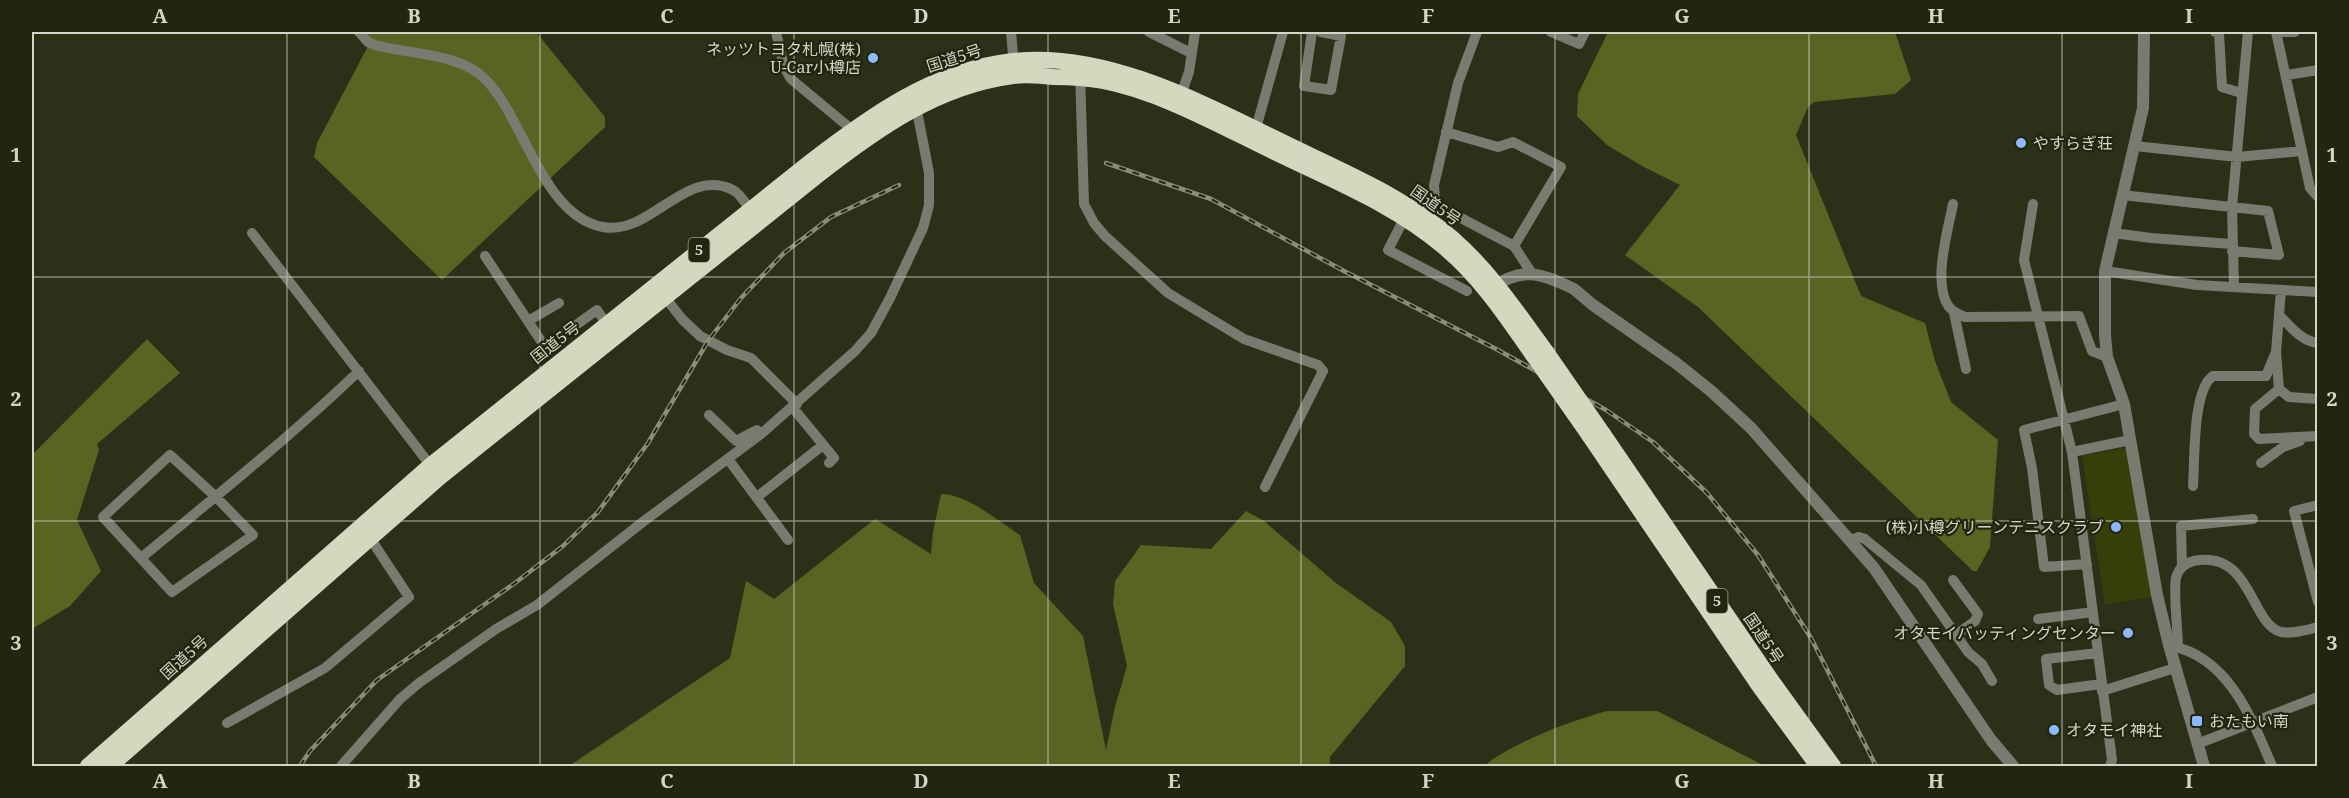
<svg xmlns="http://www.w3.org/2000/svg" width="2349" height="798" viewBox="0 0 2349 798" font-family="'Noto Serif','Noto Sans JP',serif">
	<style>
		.green { fill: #363e0a }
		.forest { fill: #586421 }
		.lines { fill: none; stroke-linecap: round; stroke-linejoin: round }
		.minor { stroke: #787b6f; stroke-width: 10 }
		.tertiary { stroke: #787b6f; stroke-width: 12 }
		.trunk { stroke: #d2d9be; stroke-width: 16 }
		.rail-casing { stroke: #898e7b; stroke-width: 4.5 }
		.rail { stroke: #21260e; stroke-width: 2; stroke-dasharray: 7; stroke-linecap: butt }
		.trunk-bridge { stroke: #d2d9be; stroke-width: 16 }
		.grid { fill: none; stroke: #d2d6c8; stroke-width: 1.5; stroke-opacity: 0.55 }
		.poi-dot { fill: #8eb8fd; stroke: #21260e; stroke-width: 2 }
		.labels { text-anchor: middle; stroke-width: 4.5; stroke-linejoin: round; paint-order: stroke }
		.shield { fill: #21260e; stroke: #9da190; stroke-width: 1.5 }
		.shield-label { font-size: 15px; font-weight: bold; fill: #d2d6c8 }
		.poi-label { font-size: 16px; fill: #d2d6c8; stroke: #21260e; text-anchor: end }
		.street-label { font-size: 16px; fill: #d2d6c8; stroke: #21260e }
		.neatline { fill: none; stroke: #d2d6c8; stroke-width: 2 }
		.grid-label { font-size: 20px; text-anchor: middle; font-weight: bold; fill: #d2d6c8 }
	</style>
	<rect width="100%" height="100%" fill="#2b3018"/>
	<!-- green -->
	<path class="green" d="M2125 448 2152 597 2105 605 2082 456Z"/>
	<!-- forest -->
	<path class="forest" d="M362 32H536L605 117V127L442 280 314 157 317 143 367 48V38Z
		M1608 32H1895L1911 80 1895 94 1814 102 1808 107 1796 135 1861 296 1925 323 1935 361 1951 402 1998 440 1990 547 1977 571H1973L1698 307 1625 255 1680 185 1642 166 1607 145 1577 116 1578 94Z
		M147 339 180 373 97 444 99 450 77 520 101 571 70 606 32 629V455Z
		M941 494C967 494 998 521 1020 535L1034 583 1083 636 1106 750 1115 707 1127 666 1113 604 1115 581 1141 545 1211 549 1246 511 1264 521 1336 583 1391 622 1405 646V666L1330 757V766H569L730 658 746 581 774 599 875 519 931 554 933 532Z
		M1607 711H1657L1765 766H1484C1514 742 1570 721 1607 711Z"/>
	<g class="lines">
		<!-- minor -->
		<path class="minor" d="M359 32C362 35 365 39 368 42 376 47 389 48 399 50 428 55 466 58 487 81 525 121 543 216 603 227 651 236 685 166 733 190 741 194 748 207 753 214
			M776 32 784 67 791 79 856 133
			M1011 32 1014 66
			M1149 32 1191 53
			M1312 32 1304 86 1331 90 1341 36 1321 32
			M1477 32 1458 83 1434 185 1435 201 1442 208 1514 246 1533 275
			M1551 32 1579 44 1585 32
			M2215 32 2219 33 2222 87 2241 93
			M2276 32 2310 188 2318 197
			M2278 32H2295
			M1080 72 1084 204 1094 223 1105 236 1168 293 1244 339 1318 365 1323 371 1265 487
			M2287 75 2318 70
			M1179 100 1189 72 1195 32
			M1255 132 1283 32
			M1446 132 1498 147 1513 142 1561 167 1514 246
			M2135 146 2237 157 2302 151
			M2122 195 2268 211 2279 255 2232 251
			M1953 204C1948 230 1932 284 1949 307 1953 312 1959 314 1965 317L2079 316 2092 351 2107 357
			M2033 204 2024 260 2072 452 2112 760 2110 766
			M1406 215 1388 250 1467 291
			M252 233 434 470
			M2113 233 2151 238 2231 244
			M485 256 545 347 597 310 610 329
			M2105 271 2197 285 2318 292
			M2234 287 2232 207 2248 32
			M2281 290 2276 352 2279 389 2289 397 2318 399
			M661 292 682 319 700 336 727 350 751 358 797 404
			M1954 313 1966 369
			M2279 315C2291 327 2301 341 2318 343
			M528 321 559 303
			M2279 389 2255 409 2254 434 2259 439 2318 436
			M793 408 834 458 829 463
			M709 415 736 441 757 430 759 432
			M2072 452 2130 440
			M170 455 215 496 253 535 172 592 103 517Z
			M728 459 788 540
			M2261 463 2283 447 2300 441
			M2193 486C2195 462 2192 390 2213 376H2266L2276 352
			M757 497 823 445
			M2318 505 2294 511 2318 602
			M1851 540 1859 537 1865 539 1921 585 1968 652 1982 664 1992 681
			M141 558C215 497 290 437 359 371
			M2087 564 2044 567 2032 468 2024 430 2124 404
			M2182 566 2181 526 2253 519
			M1953 580 1978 614 1975 621 1957 634
			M2038 619 2093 612
			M2172 646C2229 658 2252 719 2272 766
			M2178 647C2178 630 2173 593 2176 578 2179 566 2189 561 2200 560 2252 555 2251 624 2281 632 2293 634 2307 630 2318 627
			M2098 653 2046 659 2049 685 2057 690 2101 684
			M2102 691 2175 668
			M227 723 325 668 409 597 368 535
			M2197 744 2318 697
			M341 766 400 699 419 683 496 629 537 605 644 521 761 434 855 351 871 333 890 298 923 228 929 205V173L918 116 914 107"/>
		<!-- tertiary -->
		<path class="tertiary" d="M2144 32 2143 108 2105 271V335L2107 357 2124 404 2157 595 2169 645 2204 766
			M1491 289C1521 266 1542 273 1574 289L1593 305 1676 363 1711 391 1751 428 1874 568 1991 740 2013 766"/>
		<!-- trunk -->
		<path class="trunk" d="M1603 434 1771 680 1833 766
			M1589 435 1760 687 1818 766
			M88 766 431 465 809 163C870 116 933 70 1013 61 1111 50 1213 109 1299 150 1352 176 1407 199 1452 238 1490 271 1517 312 1547 353
			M110 766 440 477 818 175C877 129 937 86 1013 76 1026 74 1040 76 1054 77 1070 77 1087 78 1103 81 1165 93 1229 131 1287 158 1341 184 1397 207 1444 247 1480 277 1506 316 1533 355"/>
		<!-- rail casing -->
		<g class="rail-casing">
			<path id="rail" d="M1106 163 1211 199 1344 271 1498 350 1606 410 1653 442 1707 493 1758 555 1811 638 1876 766
				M300 766 310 751 377 680 515 583 563 546 598 512 648 443 708 341 741 298 784 253 831 217 899 185"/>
		</g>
		<!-- rail -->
		<use href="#rail" class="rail"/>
		<!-- trunk-bridge -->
		<path class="trunk-bridge" d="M1547 353 1603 434
			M1533 355 1589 435"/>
	</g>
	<!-- grid -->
	<path class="grid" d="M287 32V766M540 32V766M794 32V766M1048 32V766M1301 32V766M1555 32V766M1809 32V766M2062 32V766M32 277H2318M32 521H2318"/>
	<!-- markers -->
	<g class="poi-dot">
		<circle cx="873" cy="58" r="6"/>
		<circle cx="2021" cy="143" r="6"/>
		<circle cx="2116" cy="527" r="6"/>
		<circle cx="2128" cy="633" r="6"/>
		<rect x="2191" y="715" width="12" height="12" rx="3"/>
		<circle cx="2054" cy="730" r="6"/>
	</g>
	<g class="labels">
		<!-- shield labels -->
		<g class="shield">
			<rect x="688.5" y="238" width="21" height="24" rx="4.5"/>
			<rect x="1706.5" y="589" width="21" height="24" rx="4.5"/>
		</g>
		<g class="shield-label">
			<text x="699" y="255">5</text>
			<text x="1717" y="606">5</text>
		</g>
		<!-- poi labels -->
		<g class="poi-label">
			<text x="861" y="55">ネッツトヨタ札幌(株)<tspan x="861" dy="18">U-Car小樽店</tspan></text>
			<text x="2033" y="149" text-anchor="start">やすらぎ荘</text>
			<text x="2104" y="533">(株)小樽グリーンテニスクラブ</text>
			<text x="2116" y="639">オタモイバッティングセンター</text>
			<text x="2209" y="727" text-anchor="start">おたもい南</text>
			<text x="2066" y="736" text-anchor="start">オタモイ神社</text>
		</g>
		<!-- street labels -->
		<g class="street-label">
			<text transform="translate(954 58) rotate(-18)" y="6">国道5号</text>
			<text transform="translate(1436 205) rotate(35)" y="6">国道5号</text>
			<text transform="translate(555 342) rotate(-38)" y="6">国道5号</text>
			<text transform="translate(1764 638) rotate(56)" y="6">国道5号</text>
			<text transform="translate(184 657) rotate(-42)" y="6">国道5号</text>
		</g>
	</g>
	<!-- border -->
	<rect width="2349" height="798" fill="none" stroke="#21260e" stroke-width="66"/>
	<rect x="33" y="33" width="2283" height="732" class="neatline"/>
	<g class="grid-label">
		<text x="160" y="23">A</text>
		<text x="414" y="23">B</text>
		<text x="667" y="23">C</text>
		<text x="921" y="23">D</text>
		<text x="1174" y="23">E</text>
		<text x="1428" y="23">F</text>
		<text x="1682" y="23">G</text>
		<text x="1936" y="23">H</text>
		<text x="2189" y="23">I</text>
		<text x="16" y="162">1</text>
		<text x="2332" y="162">1</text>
		<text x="16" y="406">2</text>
		<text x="2332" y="406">2</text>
		<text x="16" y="650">3</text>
		<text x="2332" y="650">3</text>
		<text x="160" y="788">A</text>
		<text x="414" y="788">B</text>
		<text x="667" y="788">C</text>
		<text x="921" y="788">D</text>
		<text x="1174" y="788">E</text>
		<text x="1428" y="788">F</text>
		<text x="1682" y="788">G</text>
		<text x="1936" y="788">H</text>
		<text x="2189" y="788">I</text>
	</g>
</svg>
